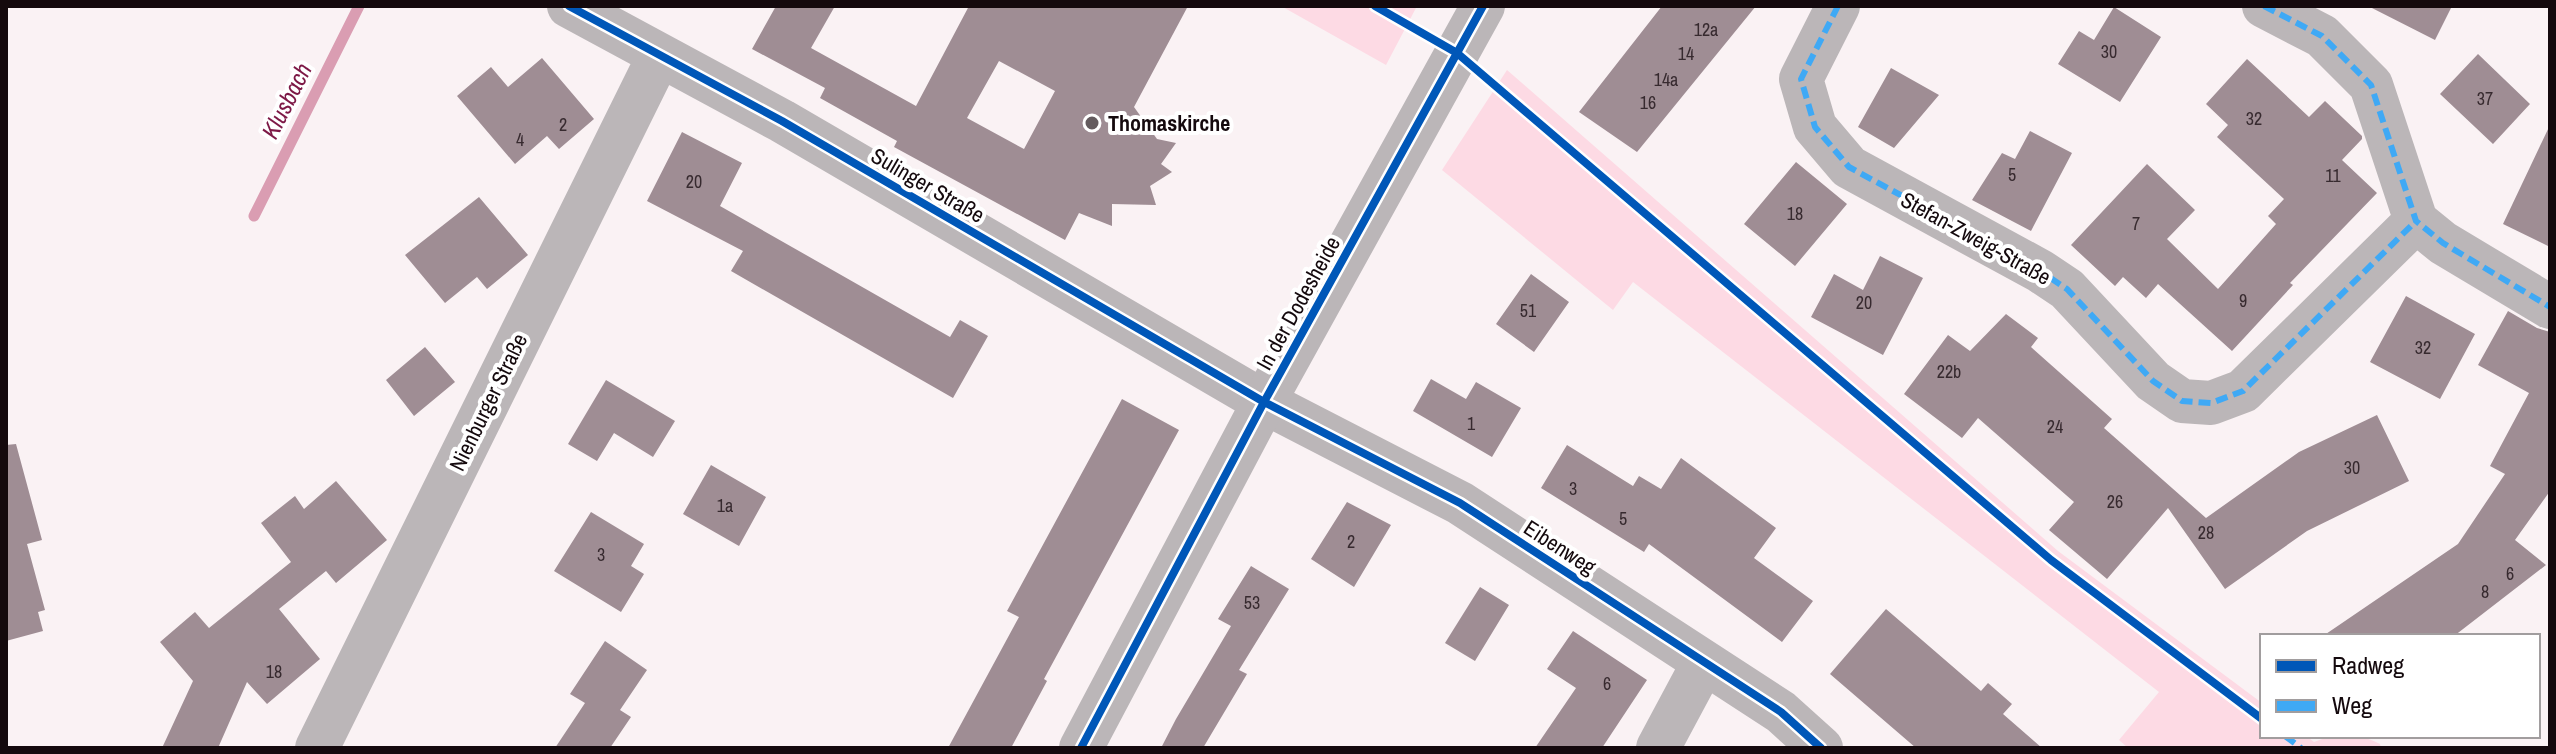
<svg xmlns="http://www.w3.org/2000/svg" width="2556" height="754" viewBox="0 0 2556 754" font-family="'Archivo Narrow',sans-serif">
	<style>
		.green { fill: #fddae4 }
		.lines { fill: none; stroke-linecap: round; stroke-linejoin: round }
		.stream { stroke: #da9db2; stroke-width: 11 }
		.building { fill: #9f8d94; fill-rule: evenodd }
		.minor { stroke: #bbb6b8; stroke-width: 44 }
		.tertiary { stroke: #bbb6b8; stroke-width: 44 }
		.quiet { stroke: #3fa9f5; stroke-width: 6; stroke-dasharray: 12 6; stroke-linecap: butt }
		.cycleway-casing { stroke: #fff; stroke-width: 13 }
		.cycleway { stroke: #0057b8; stroke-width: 8 }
		.poi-dot { fill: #645b5e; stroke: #fff; stroke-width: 3 }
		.labels { text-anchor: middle; stroke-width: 8; stroke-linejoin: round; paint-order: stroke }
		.number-label { font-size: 18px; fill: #372a2f }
		.poi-label { font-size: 22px; font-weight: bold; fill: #14090d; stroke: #fff; text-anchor: start }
		.street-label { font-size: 22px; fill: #14090d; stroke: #fff }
		.water-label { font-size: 24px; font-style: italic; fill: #7d1846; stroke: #fff }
	</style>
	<rect width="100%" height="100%" fill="#faf2f4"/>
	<!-- green -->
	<path class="green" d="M1281 6H1417L1386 65Z
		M1507 70 2058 551 2262 703V736H2306L2314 742C2335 733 2360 733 2380 744L2381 748H2128L2119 740 2159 692 1633 282 1613 310 1442 170Z"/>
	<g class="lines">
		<!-- stream -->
		<path class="stream" d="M254 216 359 6"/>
	</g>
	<!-- building -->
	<path class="building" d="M776 6H835L811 48 916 106 969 6H1188L1134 107 1157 139 1176 143 1161 164 1172 172 1150 186 1156 205 1112 204V226L1079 213 1065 240 894 147 897 141 820 98 825 88 752 49ZM999 61 1055 91 1024 149 967 118Z
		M1662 6H1756L1637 152 1579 112Z
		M2368 6H2452L2435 40Z
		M2114 7 2161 37 2120 102 2058 64 2079 31 2094 40Z
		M2478 54 2530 104 2493 144 2440 94Z
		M542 58 594 119 559 149 547 136 515 164 457 96 491 67 508 87Z
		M2247 59 2309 117 2325 101 2362 136V139L2342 160 2377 193 2290 283 2293 285 2232 351 2158 284 2146 298 2123 277 2115 286 2071 245 2147 164 2195 210 2167 239 2218 289 2276 224 2268 216 2284 199 2217 137 2228 125 2206 104Z
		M1891 68 1939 95 1894 148 1858 127Z
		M2550 125V247L2503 224Z
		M2030 131 2072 153 2031 231 1972 200 2002 153 2015 159Z
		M682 132 742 163 720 206 950 337 960 320 988 336 953 398 731 271 743 251 647 201Z
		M1796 162 1847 204 1795 266 1744 224Z
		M479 197 528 255 487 289 477 277 445 303 405 255Z
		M1880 256 1923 278 1883 355 1811 317 1834 274 1863 290Z
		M1531 274 1569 302 1534 352 1496 324Z
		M2406 296 2475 334 2440 399 2370 362Z
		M2508 311 2537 328 2550 332V491L2515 540 2546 565 2454 636H2323L2458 544 2505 474 2490 466 2529 393 2478 365Z
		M2006 314 2038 338 2031 347 2112 419 2104 428 2206 518 2299 452 2377 415 2409 481 2307 531 2225 589 2168 508 2107 579 2049 530 2074 502 1978 418 1962 438 1904 394 1948 335 1970 351Z
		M425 347 455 382 414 416 386 380Z
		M1431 379 1466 399 1476 382 1521 408 1492 457 1413 411Z
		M606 380 675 421 653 457 614 433 597 461 568 444Z
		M1122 399 1179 430 1044 679 1047 681 1011 748H948L1019 617 1007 611Z
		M16 444 42 540 27 544 45 610 38 612 43 631 6 641V445Z
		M1567 445 1633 486 1639 476 1661 489 1681 458 1776 528 1754 558 1813 601 1782 642 1649 544 1644 552 1541 488Z
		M711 465 766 497 739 546 683 514Z
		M336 481 387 540 336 583 326 571 279 609 320 659 267 704 247 682 218 748H162L193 681 160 642 195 612 209 628 291 562 261 523 295 496 304 509Z
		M1347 502 1391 525 1354 587 1311 559Z
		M591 512 644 544 631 566 644 574 621 612 554 571Z
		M1251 566 1289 589 1239 670 1247 674 1203 748H1161L1176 719 1231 626 1218 619Z
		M1480 587 1509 605 1475 661 1445 643Z
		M1886 609 1981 691 1988 683 2012 704 2003 714 2042 748H1916L1830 674Z
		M1573 631 1647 680 1602 748H1535L1576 688 1547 669Z
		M605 641 647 670 620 710 631 717 610 748H555L585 703 570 694Z"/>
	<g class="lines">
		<!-- minor -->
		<path class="minor" d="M569 6 782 121 1264 402 1460 503 1781 712 1821 748
			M1838 6 1801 79 1815 127 1849 167 2040 271 2067 289 2153 381 2182 401 2211 403 2243 391 2416 221
			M2264 6 2322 36 2371 85 2416 221 2443 243 2550 307
			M317 748 659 56
			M1658 748 1704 662"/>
		<!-- tertiary -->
		<path class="tertiary" d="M1081 748 1264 402 1483 6"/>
		<!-- quiet -->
		<path class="quiet" d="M1838 6 1801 79 1815 127 1849 167 2040 271 2067 289 2153 381 2182 401 2211 403 2243 391 2416 221
			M2264 6 2322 36 2371 85 2416 221 2443 243 2550 307
			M2285 736 2301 748"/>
		<!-- cycleway casing -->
		<g class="cycleway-casing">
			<path id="cycleway" d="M569 6 782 121 1264 402 1460 503 1781 712 1821 748
				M1375 6 1457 53 2051 560 2262 719
				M1081 748 1264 402 1483 6"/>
		</g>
		<!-- cycleway -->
		<use href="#cycleway" class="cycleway"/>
	</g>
	<!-- markers -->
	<circle class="poi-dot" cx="1092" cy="123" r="8"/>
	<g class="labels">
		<!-- number labels -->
		<g class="number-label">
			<text x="1706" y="36">12a</text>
			<text x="2109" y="58">30</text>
			<text x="1686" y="60">14</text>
			<text x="1666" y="86">14a</text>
			<text x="2485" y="105">37</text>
			<text x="1648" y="109">16</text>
			<text x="2254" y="125">32</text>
			<text x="563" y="131">2</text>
			<text x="520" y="146">4</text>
			<text x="2012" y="181">5</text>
			<text x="2333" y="182">11</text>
			<text x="694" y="188">20</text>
			<text x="1795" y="220">18</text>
			<text x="2136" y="230">7</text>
			<text x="2243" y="307">9</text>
			<text x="1864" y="309">20</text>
			<text x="1528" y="317">51</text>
			<text x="2423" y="354">32</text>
			<text x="1949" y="378">22b</text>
			<text x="1471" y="430">1</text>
			<text x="2055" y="433">24</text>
			<text x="2352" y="474">30</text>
			<text x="1573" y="495">3</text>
			<text x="2115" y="508">26</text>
			<text x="725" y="512">1a</text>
			<text x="1623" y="525">5</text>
			<text x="2206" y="539">28</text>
			<text x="1351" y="548">2</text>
			<text x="601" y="561">3</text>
			<text x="2510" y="580">6</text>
			<text x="2485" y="598">8</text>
			<text x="1252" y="609">53</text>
			<text x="274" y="678">18</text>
			<text x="1607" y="690">6</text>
		</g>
		<!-- poi labels -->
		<g class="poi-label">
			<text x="1108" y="131">Thomaskirche</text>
		</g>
		<!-- street labels -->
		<g class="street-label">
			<text transform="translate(928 185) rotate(30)" y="8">Sulinger Straße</text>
			<text transform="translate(1976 238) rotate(29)" y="8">Stefan-Zweig-Straße</text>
			<text transform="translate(1298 303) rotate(-61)" y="8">In der Dodesheide</text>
			<text transform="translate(488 402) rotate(-64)" y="8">Nienburger Straße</text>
			<text transform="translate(1560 547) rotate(33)" y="8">Eibenweg</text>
		</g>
		<!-- water labels -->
		<g class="water-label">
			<text transform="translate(287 101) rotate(-63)" y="8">Klusbach</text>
		</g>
	</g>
	<!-- border -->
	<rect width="2556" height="754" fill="none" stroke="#14090d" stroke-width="16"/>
	<!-- legend -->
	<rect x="2260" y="634" width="280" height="104" fill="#ffffff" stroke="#a19d9e" stroke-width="2"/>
	<rect x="2276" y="660" width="40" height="12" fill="#0057b8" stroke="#a19d9e" stroke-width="2"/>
	<text x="2332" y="674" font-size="24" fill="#14090d">Radweg</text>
	<rect x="2276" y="700" width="40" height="12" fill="#3fa9f5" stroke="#a19d9e" stroke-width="2"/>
	<text x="2332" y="714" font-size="24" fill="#14090d">Weg</text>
</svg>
